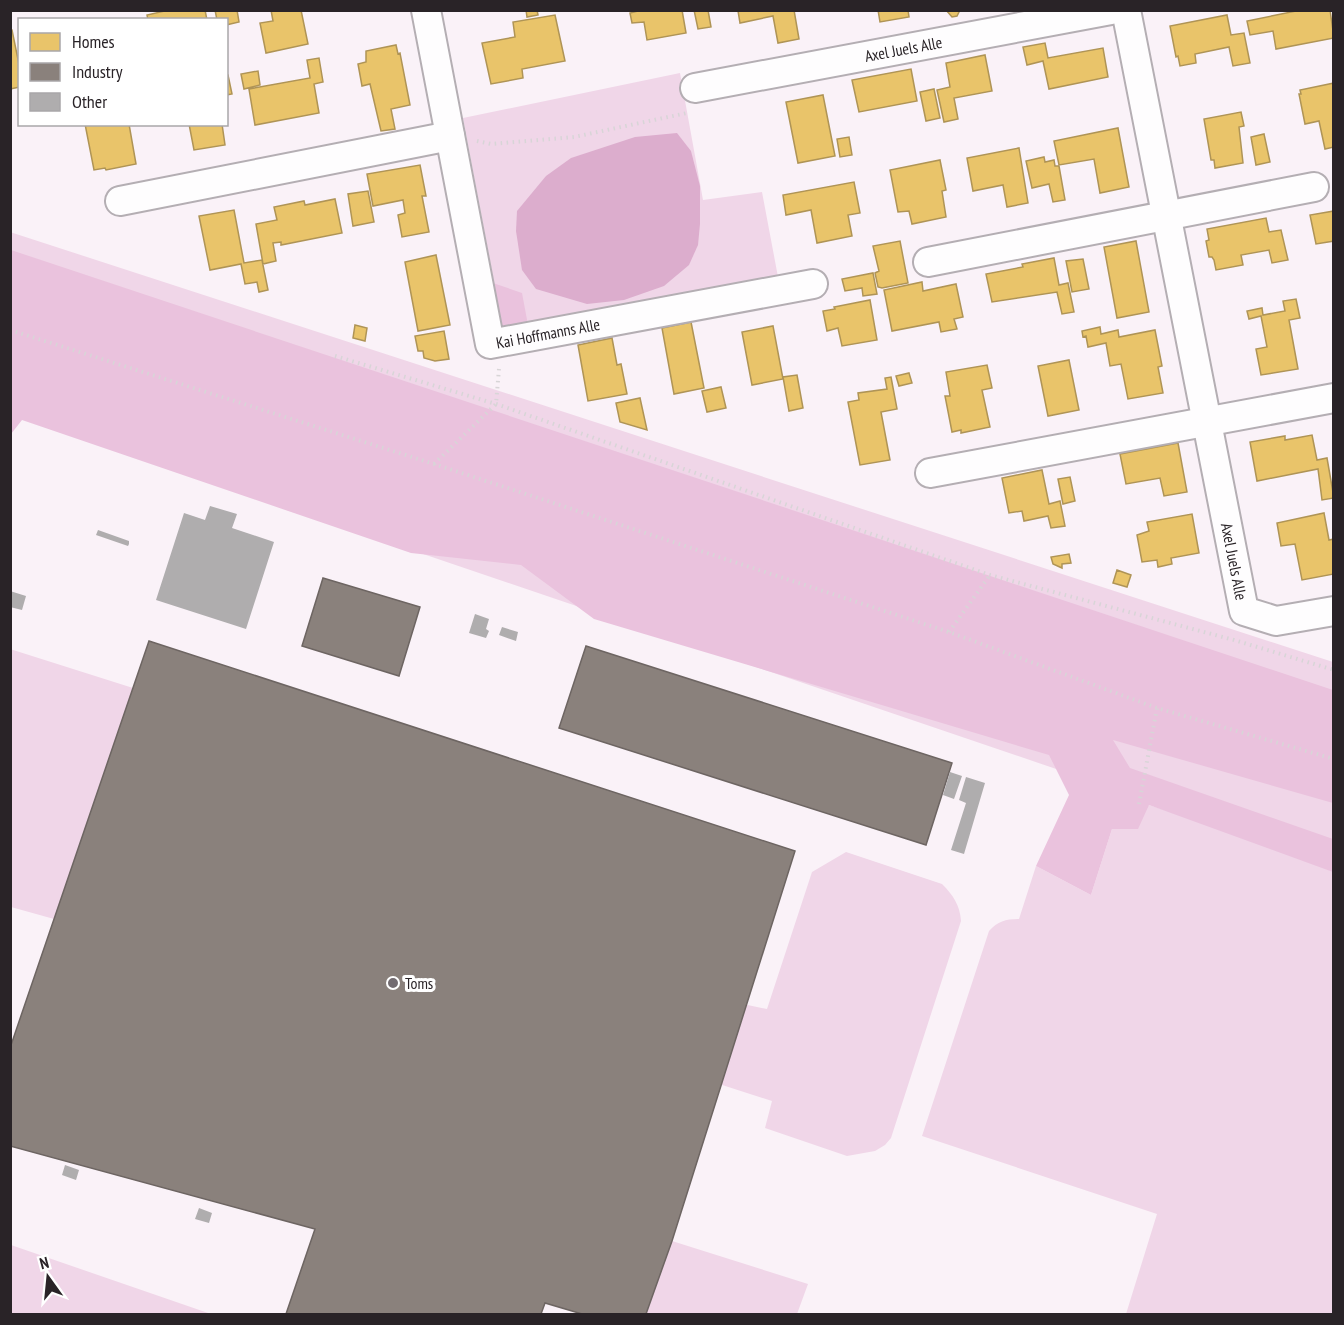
<svg xmlns="http://www.w3.org/2000/svg" width="1344" height="1325" viewBox="0 0 1344 1325" font-family="'PT Sans Narrow',sans-serif">
	<style>
		.green { fill: #f0d6e8 }
		.forest { fill: #eac2dd }
		.water { fill: #dcadcd }
		.homes { fill: #e9c46a; stroke: #af9456; stroke-width: 1.5 }
		.industry { fill: #8a817c; stroke: #6d6562; stroke-width: 1.5 }
		.building { fill: #afadae }
		.lines { fill: none; stroke-linecap: round; stroke-linejoin: round }
		.minor-casing { stroke: #b4aeb3; stroke-width: 32 }
		.path { stroke: #d8d5d7; stroke-width: 4; stroke-dasharray: 1.5 4.5; stroke-linecap: butt }
		.minor { stroke: #fefdfe; stroke-width: 28 }
		.poi-dot { fill: #726b70; stroke: #fff; stroke-width: 2 }
		.labels { text-anchor: middle; stroke-width: 6; stroke-linejoin: round; paint-order: stroke }
		.street-label { font-size: 16px; fill: #292327; stroke: #fff }
		.poi-label { font-size: 16px; fill: #292327; stroke: #fff; text-anchor: start }
	</style>
	<rect width="100%" height="100%" fill="#faf2f8"/>
	<!-- green -->
	<path class="green" d="M680 73 703 200 762 192 778 277 503 330 463 118Z
		M10 232 1333 662V863L11 414Z
		M10 649 133 688 54 919 11 907Z
		M1149 805 1333 865V1314H1126L1157 1214 922 1136 989 931C998 921 1006 919 1019 919L1036 866 1091 895 1112 829Z
		M846 852 942 884C953 895 960 905 961 921L891 1138 885 1145 875 1151 847 1156 765 1128 772 1101 716 1083 743 1004 767 1009 812 872Z
		M672 1241 808 1284 797 1314H646Z
		M11 1245 211 1314H11Z"/>
	<!-- forest -->
	<path class="forest" d="M11 250 1333 690V803L1113 740 1130 768 1333 839V872L1149 805 1138 829H1112L1091 895 1036 866 1069 795 1049 755 594 619 521 565 411 553 22 420 11 434Z
		M493 283 522 293 528 325 503 330Z"/>
	<!-- water -->
	<path class="water" d="M677 133 691 151 700 186V224L698 245 689 265 664 286 624 300 587 304 536 289 522 270 516 231 517 211 546 176 571 158 635 137Z"/>
	<!-- homes -->
	<path class="homes" d="M169 10H205L207 20H148L147 15Z
		M215 10H237L239 22 226 25V20H217Z
		M271 10H301L308 44 266 53 260 23 273 21Z
		M526 10H537L538 15 527 17Z
		M682 10 686 33 647 40 644 22 632 23 630 13 642 10Z
		M694 10H708L711 27 698 29Z
		M736 10H794L799 39 778 43 773 16 740 23 738 11Z
		M878 10H908L909 17 880 22Z
		M946 10H960L957 16 952 17Z
		M1301 10H1330L1334 38 1276 49 1273 31 1250 35 1247 21Z
		M555 15 565 61 522 69 523 78 491 84 482 43 515 37 513 22Z
		M1227 15 1231 35 1244 33 1250 63 1233 66 1229 47 1195 54 1196 63 1180 66 1178 56 1176 57 1170 26Z
		M10 30H12L20 69V87L10 89Z
		M1045 43 1048 58 1103 48 1108 77 1049 89 1043 61 1027 65 1023 47Z
		M396 45 398 54 400 53 410 105 391 109 395 129 381 131 370 84 362 86 358 64 366 62V51Z
		M985 55 992 91 954 98 958 119 944 122 937 90 950 87 946 63Z
		M319 58 323 82 314 84 319 113 255 125 249 89 310 78 307 60Z
		M911 69 917 101 859 112 852 80Z
		M258 71 260 85 244 89 241 74Z
		M226 75H228L232 94 226 95Z
		M1334 83V147L1325 149 1319 121 1305 124 1299 94H1301L1300 90Z
		M934 89 940 118 926 121 920 92Z
		M823 95 835 156 798 163 786 102Z
		M1241 112 1244 126 1239 127 1243 163 1215 168 1214 160H1211L1204 119Z
		M85 124H129L136 164 106 170 105 168 94 170Z
		M189 124H222L225 145 194 150Z
		M1118 128 1129 187 1100 193 1094 159 1059 165 1054 141Z
		M1264 134 1270 162 1256 165 1251 137Z
		M849 137 852 155 840 157 837 139Z
		M1019 148 1028 203 1007 207 1003 185 973 191 967 158Z
		M1044 157 1045 162 1054 160 1055 166H1059L1065 200 1053 202 1049 184 1032 188 1026 161Z
		M940 160 946 190 942 191 946 217 912 224 909 211 898 212 890 170Z
		M420 165 426 196H422L429 232 402 237 398 215 405 213 403 200 373 206 367 174Z
		M854 182 860 213 848 215 852 236 817 243 811 210 786 215 783 195Z
		M368 191 374 222 353 226 348 194Z
		M335 199 342 233 281 245V242L273 243 276 261 263 264 256 224 277 220 274 207 304 201 305 205Z
		M234 210 244 263 262 260 268 290 259 292 257 282 245 284 241 264 210 270 199 216Z
		M1334 211V241L1316 244 1310 215Z
		M1266 218 1269 232 1281 230 1288 260 1272 263 1269 250 1241 255 1243 265 1216 270 1214 260 1212 257H1209L1206 241 1209 240 1207 229Z
		M900 241 908 283 882 288 878 287 875 273 879 271 873 246Z
		M1136 241 1149 312 1117 318 1104 247Z
		M436 255 450 325 418 331 405 262Z
		M1054 258 1059 285 1068 283 1074 312 1062 314 1057 292 992 302 986 274 1023 267 1022 264Z
		M1083 259 1089 289 1072 292 1066 261Z
		M873 273 877 294 863 296 862 288 845 291 842 279Z
		M922 282 923 291 956 284 963 317 954 319 957 329 941 332 939 322 892 331 884 290Z
		M1296 299 1300 318 1289 320 1298 369 1261 375 1256 349 1267 347 1261 316 1249 319 1247 311 1262 308 1263 315 1285 311 1283 301Z
		M870 300 877 340 842 346 838 328 827 331 823 311 835 309 834 307Z
		M691 322 704 388 674 394 662 328Z
		M355 325 367 328 365 341 353 338Z
		M773 326 783 379 752 385 742 332Z
		M1100 327 1101 334 1118 330 1119 337 1155 330 1162 366 1158 367 1163 393 1128 399 1121 364 1110 366 1106 343 1088 347 1086 336 1083 337 1082 331Z
		M444 331 449 359 435 361 424 358 423 351H418L415 336Z
		M612 338 617 365 621 364 627 394 588 401 578 345Z
		M1069 360 1079 410 1048 416 1038 366Z
		M987 365 992 388 982 390 990 427 961 433V430L952 432 945 396H950L946 372Z
		M909 373 912 383 899 386 896 376Z
		M797 375 803 408 789 411 783 377Z
		M891 377 897 409 881 412 890 460 860 465 848 402 859 400 858 393 887 389 885 378Z
		M721 387 726 408 707 412 702 391Z
		M640 398 647 430 620 422 616 403Z
		M1312 435 1317 460 1327 458 1334 498 1322 500 1318 469 1257 481 1250 442 1285 436V440Z
		M1178 443 1187 492 1164 496 1160 478 1126 484 1120 454Z
		M1042 470 1049 504 1060 501 1065 526 1051 528 1048 516 1024 521 1022 511 1009 513 1002 478Z
		M1070 477 1075 501 1063 504 1058 479Z
		M1324 513 1329 540 1334 539V574L1302 580 1295 544 1281 546 1277 523Z
		M1192 514 1199 553 1171 558 1172 564 1158 567 1157 560 1142 562 1137 535 1149 531 1147 522Z
		M1069 554 1071 563 1062 564V568L1053 564 1051 557Z
		M1117 570 1131 575 1127 587 1113 583Z"/>
	<!-- industry -->
	<path class="industry" d="M323 578 420 607 399 676 302 646Z
		M149 641 795 851 672 1241 646 1314H582L545 1303 541 1314H286L315 1229 10 1146V1048Z
		M586 646 952 763 926 845 559 728Z"/>
	<!-- building -->
	<path class="building" d="M210 506 237 514 232 528 274 542 246 629 156 600 184 513 205 520Z
		M98 530 129 541V544L128 546 96 535Z
		M10 591 26 596 22 610 10 607Z
		M475 614 489 619 486 629 489 631 486 638 469 633Z
		M502 627 518 632 516 641 499 635Z
		M950 772 962 776 954 799 943 795Z
		M966 777 985 783 964 854 951 850 966 803 959 800Z
		M65 1165 79 1170 76 1180 62 1175Z
		M199 1208 212 1213 209 1223 195 1219Z"/>
	<g class="lines">
		<!-- minor casing -->
		<g class="minor-casing">
			<g id="minor">
				<path id="s1" d="M426 10 490 344 813 284"/>
				<path id="s2" d="M1126 10 1244 611 1276 621 1334 611"/>
				<path id="s3" d="M695 88 1111 10"/>
				<path d="M120 201 450 136"/>
				<path d="M928 262 1314 187"/>
				<path d="M930 473 1334 398"/>
			</g>
		</g>
		<!-- path -->
		<path class="path" d="M477 141 491 144 574 137 687 113V111
			M10 330 434 464 949 632 1157 708 1334 759
			M335 356 496 404 990 575 1234 640 1334 670
			M434 464 496 404 499 369
			M949 632 990 575
			M1139 804 1157 708"/>
		<!-- minor -->
		<use href="#minor" class="minor"/>
	</g>
	<!-- markers -->
	<circle class="poi-dot" cx="393" cy="983" r="6"/>
	<g class="labels">
		<!-- street labels -->
		<g class="street-label">
			<text dy="6" stroke="none"><textPath href="#s3" startOffset="212">Axel Juels Alle</textPath></text>
			<text dy="6" stroke="none"><textPath href="#s1" startOffset="399">Kai Hoffmanns Alle</textPath></text>
			<text dy="6" stroke="none"><textPath href="#s2" startOffset="562">Axel Juels Alle</textPath></text>
		</g>
		<!-- poi labels -->
		<g class="poi-label">
			<text x="405" y="989">Toms</text>
		</g>
	</g>
	<!-- border -->
	<rect width="1344" height="1325" fill="none" stroke="#292327" stroke-width="24"/>
	<!-- legend -->
	<rect x="18" y="18" width="210" height="108" fill="#ffffff" stroke="#a9a7a9" stroke-width="1.5"/>
	<rect x="30" y="33" width="30" height="18" fill="#e9c46a" stroke="#a9a7a9" stroke-width="1.5"/>
	<text x="72" y="48" font-size="18" fill="#292327">Homes</text>
	<rect x="30" y="63" width="30" height="18" fill="#8a817c" stroke="#a9a7a9" stroke-width="1.5"/>
	<text x="72" y="78" font-size="18" fill="#292327">Industry</text>
	<rect x="30" y="93" width="30" height="18" fill="#afadae" stroke="#a9a7a9" stroke-width="1.5"/>
	<text x="72" y="108" font-size="18" fill="#292327">Other</text>
	<!-- north arrow -->
	<g transform="translate(48 1277) rotate(345)" stroke="#ffffff" stroke-width="4.5" paint-order="stroke">
	<path d="M0-4.5L10 22L0 15L-10 22Z" fill="#292327"/>
	<text y="-9" font-size="16" font-weight="bold" text-anchor="middle" fill="#292327">N</text>
	</g>
</svg>
